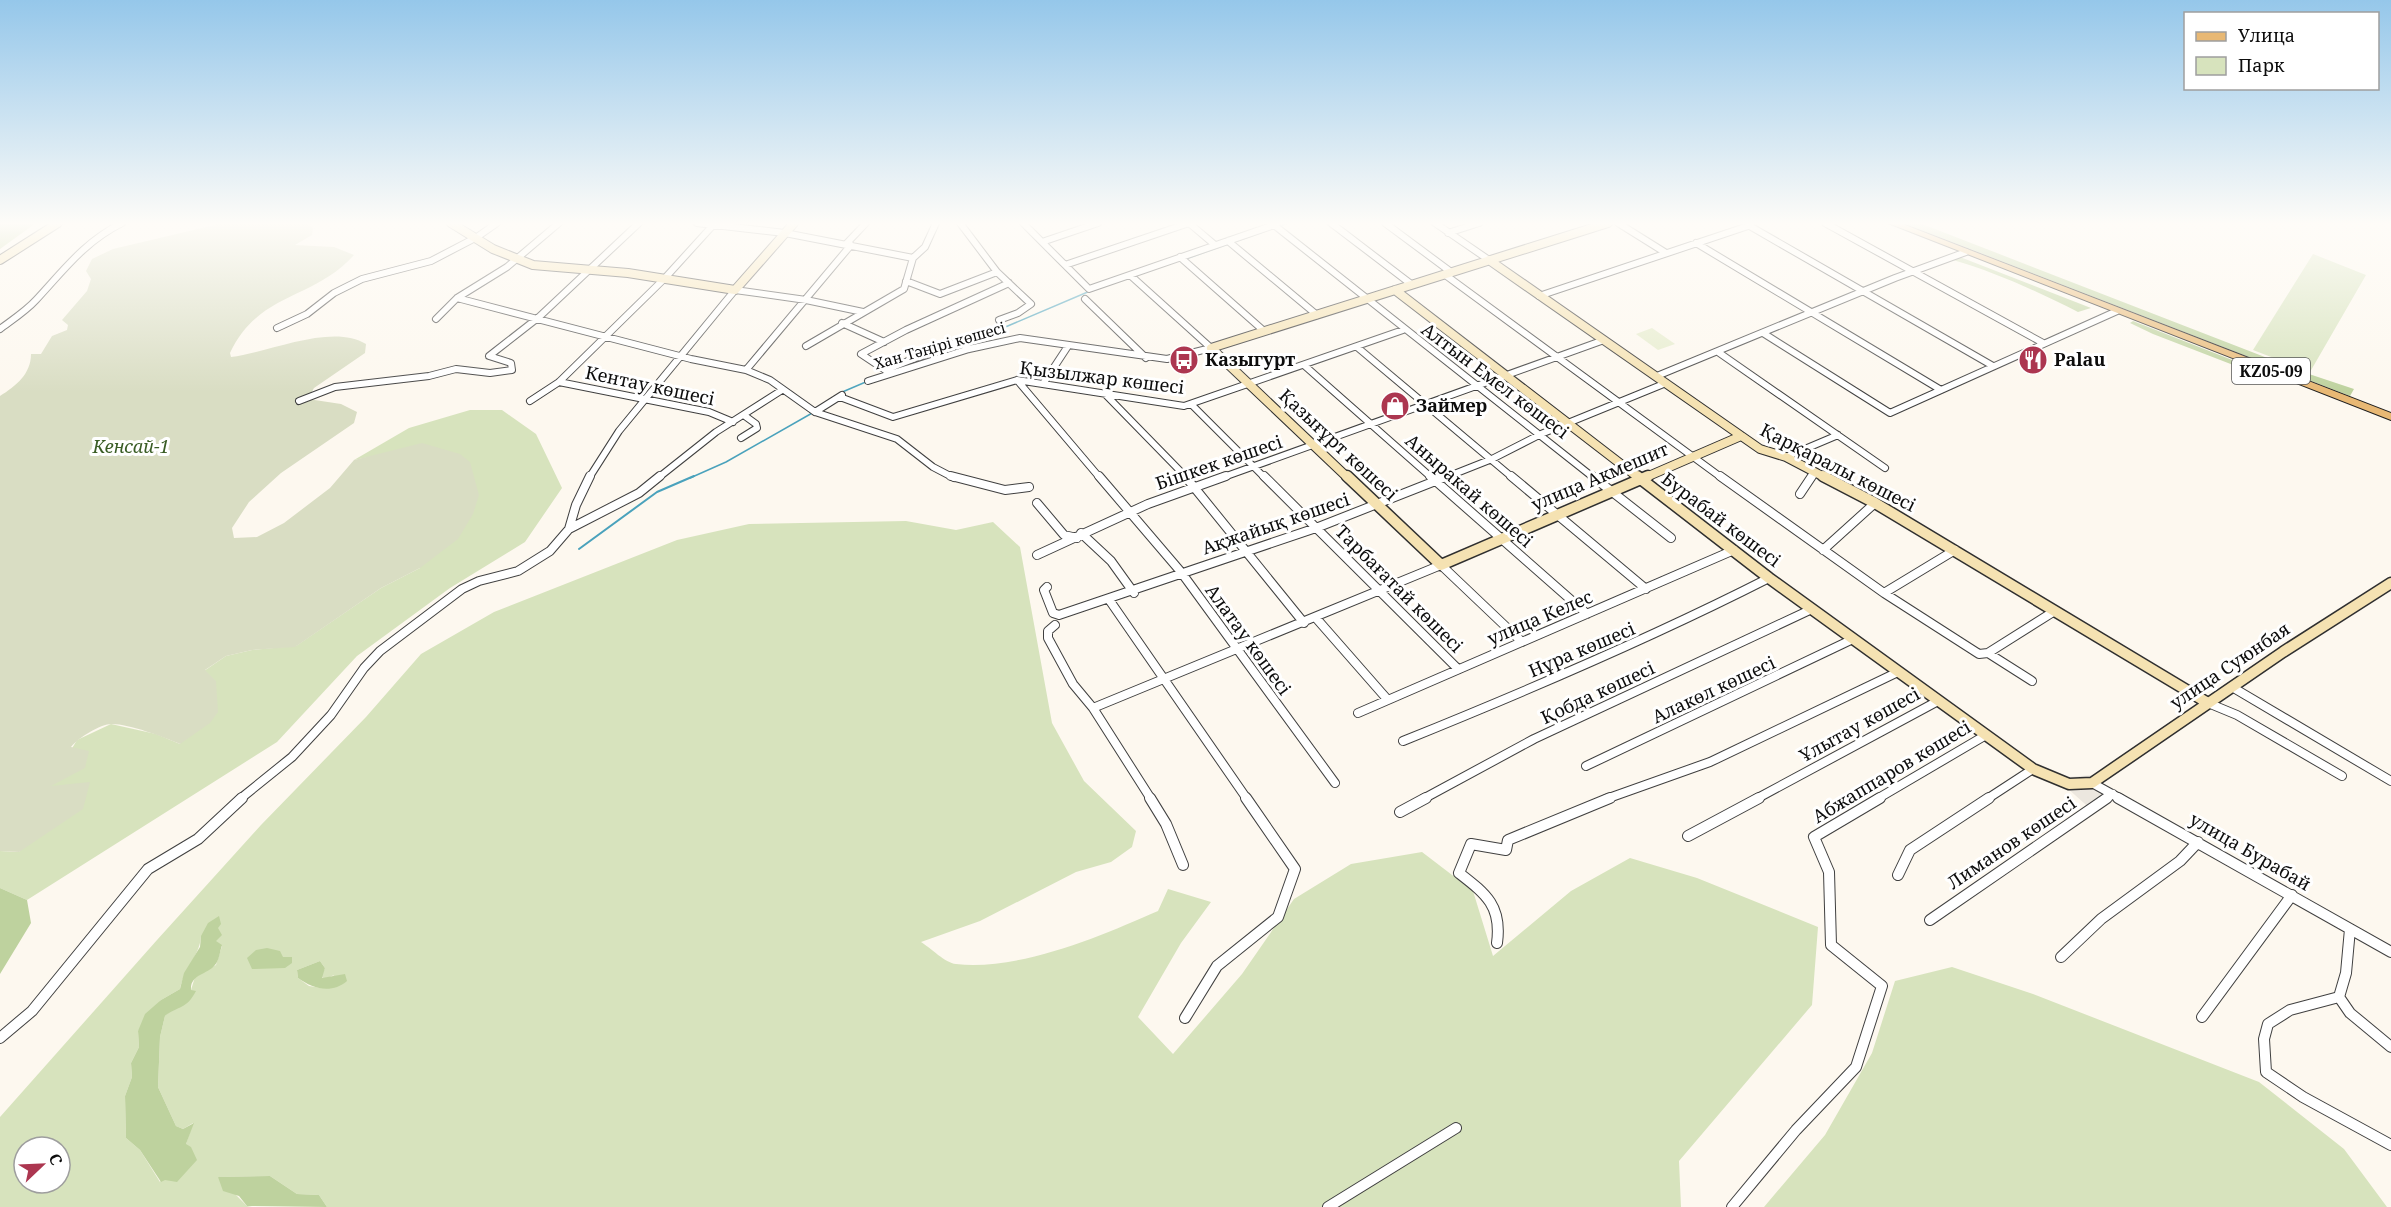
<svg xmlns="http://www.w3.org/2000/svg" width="2391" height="1207" viewBox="0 0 2391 1207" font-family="'Noto Serif',serif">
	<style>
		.green { fill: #d7e3bd; fill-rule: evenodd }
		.forest { fill: #bed29e }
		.cemetery { fill: #d9ddc3 }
		.pitch { fill: #e6eccd }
		.plaza { fill: #ece7df }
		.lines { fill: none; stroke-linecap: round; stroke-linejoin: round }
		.stream-far1 { stroke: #4aa2bc; stroke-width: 1.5 }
		.stream { stroke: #4aa2bc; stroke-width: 2 }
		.street-far2-casing { stroke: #404040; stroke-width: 8 }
		.street-far1-casing { stroke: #404040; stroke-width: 10 }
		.street-casing { stroke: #404040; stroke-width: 12 }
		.secondary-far1-casing { stroke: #2f2f2f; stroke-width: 10 }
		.secondary-casing { stroke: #2f2f2f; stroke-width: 13 }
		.primary-casing { stroke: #1e1e1e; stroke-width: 2 }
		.street-far2 { stroke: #fff; stroke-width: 6 }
		.street-far1 { stroke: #fff; stroke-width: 8 }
		.street { stroke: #fff; stroke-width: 10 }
		.secondary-far1 { stroke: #f5e2b2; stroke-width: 8 }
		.secondary { stroke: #f5e2b2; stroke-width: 10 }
		.primary { fill: #e8b874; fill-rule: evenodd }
		.labels { text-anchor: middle; stroke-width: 6; stroke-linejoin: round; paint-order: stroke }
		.far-street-label { font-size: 15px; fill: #0d0d0d; stroke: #fff }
		.shield { fill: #fff; stroke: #565656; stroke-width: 1.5 }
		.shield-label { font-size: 16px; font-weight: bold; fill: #0d0d0d }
		.poi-label { font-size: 18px; font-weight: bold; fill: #0d0d0d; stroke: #fff; text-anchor: start }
		.street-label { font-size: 18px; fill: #0d0d0d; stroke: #fff }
		.park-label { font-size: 18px; font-style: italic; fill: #3a5d25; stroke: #fff }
	</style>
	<rect width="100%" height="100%" fill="#fdf8ef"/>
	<!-- green -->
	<path class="green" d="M2313 254 2366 275 2310 372 2253 350Z
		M470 410H502L536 434 562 488 525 542 450 588 357 656 277 742 27 900 0 888V851L19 852 49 787 77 740 111 724 156 734 180 744 204 671 226 656 252 650 296 646 381 588 420 568 384 454 354 460 409 428Z
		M906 521 956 530 993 522 1020 547 1052 723 1084 781 1136 831 1132 847 1111 862 1076 872 980 921 921 942C931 948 945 963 956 964 1020 971 1101 936 1158 911L1168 889 1211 902 1181 943 1138 1017 1173 1054 1242 974 1294 899 1351 864 1422 852 1473 891 1493 956 1571 891 1630 858 1697 878 1818 927 1812 1005 1679 1161 1681 1207H327L319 1195 297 1194 270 1176 218 1177 247 1206 252 1207H0V1117L157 940 261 825 366 717 421 654 494 612 677 540 749 524ZM201 936 222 946 216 965 195 977 191 990 165 1016 160 1037 158 1087 176 1126 183 1129 193 1123 186 1144 160 1182 140 1150 126 1138 125 1096 132 1077 131 1063 139 1047 138 1031 161 1000 180 989C184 969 200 955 201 936ZM320 961 325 968 321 977 326 979 334 975 322 988 309 986 298 978 297 970ZM24 1147H60V1183H24Z
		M1952 967 2033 994 2259 1082 2344 1149 2387 1207H1764L1825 1135 1872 1053 1895 981Z"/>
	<!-- forest -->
	<path class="forest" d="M0 223H36L0 249Z
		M1903 223H1919L1935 229 2306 373 2354 389 2350 396Z
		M1960 257 2091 308 2078 312C2039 292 1995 272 1953 260Z
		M2133 321 2245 365 2241 368 2153 334 2130 323Z
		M0 888 27 900 31 923 0 974Z
		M219 916 221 924 218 928 222 935 216 941 222 945C220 951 219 961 215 965 207 975 190 974 191 990L196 991C186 1010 179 1005 165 1016L160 1037 158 1087 176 1126 183 1129 194 1123 186 1144 191 1147 197 1160 177 1182 165 1180 161 1182 140 1150 126 1138 125 1096 132 1077 131 1063 139 1047 138 1031 145 1014 161 1000 180 989 184 973 200 947 201 936 208 923Z
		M267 948 280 951 283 957H292V963L285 968 252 969 247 958 256 950Z
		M320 961 325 968 322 978 345 974 347 981C332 994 313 989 298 978L297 970Z
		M270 1176 297 1194 319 1195 327 1207 247 1206 239 1196 223 1191 218 1177Z"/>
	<!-- cemetery -->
	<path class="cemetery" d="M223 223H308L313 228 312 235 295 245 334 247 354 255C314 300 258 292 230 353L231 357C270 352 332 323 366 344L365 353 314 388 308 399 341 404 357 412 354 423 281 473 249 502 232 528 234 538 257 537 284 523 330 488 354 460 422 443 460 454 470 462 479 495 473 514 458 539 420 568 381 588 295 647 252 650 226 656 205 670 216 681 218 712 210 723 180 744C164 737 129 724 112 724 100 724 78 738 71 747L89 751 85 768 51 786 90 782 83 809 19 852 0 851V396C16 386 31 374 31 354H41L52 336 67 330 68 325 62 320 87 291 91 279 86 271 92 259 113 249Z"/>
	<!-- pitch -->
	<path class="pitch" d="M1652 328 1675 344 1658 350 1636 334Z"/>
	<!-- plaza -->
	<path class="plaza" d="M2093 775 2121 797 2094 812 2056 778Z"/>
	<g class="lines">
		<!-- stream-far1 -->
		<path class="stream-far1" d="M1280 226 1288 223
			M1234 242 1263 232
			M1186 259 1228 244
			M935 357 1090 291
			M840 393 868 381
			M690 478 726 462 814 412"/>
		<!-- stream -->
		<path class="stream" d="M579 549 657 492 694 476"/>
		<!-- street-far2 casing -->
		<g class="street-far2-casing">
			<path id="street-far2" d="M697 223 785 233 913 258
				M960 223 997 272 1031 304 1018 313 999 320
				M1023 223 1089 289 1277 224
				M1189 223 1215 245
				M1331 223 1411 284
				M1385 223 1451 272
				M1435 223 1489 260
				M1618 223 1666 253
				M1825 223 2043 343
				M1274 225 1594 478
				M1748 225 1993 366
				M1448 233 1479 223
				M1228 241 1317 315
				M1042 242 1098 223
				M847 243 866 223
				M1696 243 1941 390
				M1180 257 1264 331
				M1065 265 1189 223
				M1444 274 1722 478
				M1130 275 1211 348
				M906 281 940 294 997 272
				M1539 296 1751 225
				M457 298 691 359 746 370 770 380 815 412 897 439 933 467 954 478
				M1085 299 1146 358
				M436 319 457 298 507 267 559 223
				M842 323 884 342
				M277 328 307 314 334 293 362 279 431 261 477 237 497 223
				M0 329C12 320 26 311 36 300 64 270 84 242 122 223
				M1763 333 1890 413 2117 311
				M806 346 904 289 913 258 925 247 936 223
				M1357 347 1513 478
				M969 349 959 341 885 370 861 354 906 330 1009 283
				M1718 352 1885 468
				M1305 366 1432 478
				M746 370 851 245
				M1657 376 1895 278 1966 252
				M1017 380 1100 478
				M868 381 969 349 1020 338 1167 359 1211 348
				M559 382 709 412 733 422
				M1043 384 1068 346
				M1105 394 1187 478
				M840 397 893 417 1017 380 1184 406 1403 330
				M299 401 335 387 429 376 456 369 490 373 512 370 511 363 489 356 539 317 639 223
				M530 401 559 382 665 278 715 223
				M1191 404 1265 478
				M815 412 842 395
				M741 438 757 428 756 424 745 416
				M1786 457 1838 435
				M589 478 619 431 735 290 806 300 863 312
				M658 478 716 432 782 390
				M1221 478 1604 340
				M1444 478 1492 459 1541 434 1666 383
				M1811 478 1815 472"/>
		</g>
		<!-- street-far1 casing -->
		<g class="street-far1-casing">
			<path id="street-far1" d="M951 476 1005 490 1029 487
				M1099 476 1181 572 1335 783
				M1185 476 1304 623
				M1264 476 1458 669
				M1430 476 1587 614
				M1511 476 1646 589
				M1592 476 1671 538
				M1720 476 1884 593 1979 654 1988 653 2032 681
				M1800 494 1812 476
				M1037 503 1064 535 1077 538
				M569 529 639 493 660 476
				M1081 533 1111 561 1134 593
				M1823 550 1875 503
				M1037 555 1148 504 1226 476
				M1047 587 1044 590 1053 613 1059 615 1316 528 1448 476
				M1884 593 1955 550
				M1110 601 1247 799
				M1316 618 1387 699
				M1055 625 1048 631V638L1073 684 1093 708 1151 799
				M1988 653 2053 612
				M2232 687 2391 781
				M2208 703 2237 715 2342 776
				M1093 708 1441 565 1522 642
				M1358 713 1734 550
				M1403 741C1527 691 1649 639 1769 578
				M1586 766 1853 639
				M2092 783 2121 799
				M240 799 292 757 331 715 364 668 380 651 462 589 479 581 518 571 550 551 569 529 576 505 590 476
				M1423 799 1534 739 1812 609
				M1606 799 1710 762 1898 672
				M1756 799 1938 701
				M1877 799 1986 735
				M1987 799 2033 769
				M2105 799 2113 794"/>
		</g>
		<!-- street casing -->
		<g class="street-casing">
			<path id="street" d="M1150 798 1166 824 1183 865
				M2118 798 2391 952
				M1400 812 1426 798
				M1688 836 1759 798
				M1898 875 1910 850 1989 798
				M1930 920 2107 798
				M2350 929 2346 973 2339 997 2350 1013 2391 1047
				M1497 943C1502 906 1486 894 1459 873L1471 844 1506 850 1508 840 1610 798
				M2061 957 2101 919 2180 861 2198 842
				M2339 997 2290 1010 2268 1024 2264 1039 2266 1072 2303 1097 2391 1145
				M2202 1017 2292 895
				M1185 1018 1217 966 1278 917 1295 869 1246 798
				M0 1038 32 1011 148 869 198 839 242 798
				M1328 1207 1456 1128
				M1732 1207 1796 1130 1856 1067 1882 986 1831 945 1829 872 1814 837 1880 798"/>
		</g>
		<!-- secondary-far1 casing -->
		<g class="secondary-far1-casing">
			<path id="secondary-far1" d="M451 223 493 249 533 265 628 273 735 290 794 223
				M0 260 58 223
				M1489 260 1760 449 1786 457 1826 478
				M1395 290 1639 478
				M1348 478 1211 348 1608 223
				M1644 478 1741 436"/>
		</g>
		<!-- secondary casing -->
		<g class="secondary-casing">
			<path id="secondary" d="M1347 476 1441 565 1648 476
				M1637 476 1769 578 2033 769 2069 784 2092 783 2283 652 2391 583
				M1823 476 1875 503 2208 703"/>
		</g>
		<!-- primary casing -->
		<g class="primary-casing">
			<path id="primary" d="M1888 223H1900L2391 413V420Z"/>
		</g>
		<!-- street-far2 -->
		<use href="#street-far2" class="street-far2"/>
		<!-- street-far1 -->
		<use href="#street-far1" class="street-far1"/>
		<!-- street -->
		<use href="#street" class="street"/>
		<!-- secondary-far1 -->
		<use href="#secondary-far1" class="secondary-far1"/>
		<!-- secondary -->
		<use href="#secondary" class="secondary"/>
		<!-- primary -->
		<use href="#primary" class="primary"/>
	</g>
	<!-- sky -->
	<linearGradient id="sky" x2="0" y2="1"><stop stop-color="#95c7ea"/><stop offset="0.57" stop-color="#fefcf8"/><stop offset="1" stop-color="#fefcf8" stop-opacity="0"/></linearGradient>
	<rect width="2391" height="392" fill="url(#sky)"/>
	<!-- icons -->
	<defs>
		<g id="bus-disc" transform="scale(1.5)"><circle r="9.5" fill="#ac3650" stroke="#fff"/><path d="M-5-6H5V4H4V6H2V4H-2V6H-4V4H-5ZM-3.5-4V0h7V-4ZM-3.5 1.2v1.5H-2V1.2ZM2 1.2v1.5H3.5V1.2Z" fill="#fff"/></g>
		<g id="restaurant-disc" transform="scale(1.5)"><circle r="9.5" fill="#ac3650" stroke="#fff"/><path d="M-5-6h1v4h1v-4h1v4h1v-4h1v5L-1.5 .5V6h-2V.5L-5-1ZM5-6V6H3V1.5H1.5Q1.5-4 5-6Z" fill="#fff"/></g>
		<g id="shop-disc" transform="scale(1.5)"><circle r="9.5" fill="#ac3650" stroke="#fff"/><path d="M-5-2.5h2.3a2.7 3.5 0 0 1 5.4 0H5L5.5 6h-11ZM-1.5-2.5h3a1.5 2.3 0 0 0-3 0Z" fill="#fff"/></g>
	</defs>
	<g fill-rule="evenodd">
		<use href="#bus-disc" x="1184" y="360"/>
		<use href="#restaurant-disc" x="2033" y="360"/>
		<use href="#shop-disc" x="1395" y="406"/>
	</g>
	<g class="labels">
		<!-- far-street labels -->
		<g class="far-street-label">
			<text transform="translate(940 346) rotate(-16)" y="5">Хан Тәңірі көшесі</text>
		</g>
		<!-- shield labels -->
		<rect class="shield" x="2232" y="358" width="78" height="26" rx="4.5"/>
		<g class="shield-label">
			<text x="2271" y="377">KZ05-09</text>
		</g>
		<!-- poi labels -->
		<g class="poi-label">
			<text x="1205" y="366">Казыгурт</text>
			<text x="2054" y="366">Palau</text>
			<text x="1416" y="412">Займер</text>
		</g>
		<!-- street labels -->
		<g class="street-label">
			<text transform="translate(1102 378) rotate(7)" y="6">Қызылжар көшесі</text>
			<text transform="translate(1495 381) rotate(37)" y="6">Алтын Емел көшесі</text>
			<text transform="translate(650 386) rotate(12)" y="6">Кентау көшесі</text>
			<text transform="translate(1338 445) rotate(43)" y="6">Қазығұрт көшесі</text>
			<text transform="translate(1219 463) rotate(-19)" y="6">Бішкек көшесі</text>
			<text transform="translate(1838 468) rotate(27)" y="6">Қарқаралы көшесі</text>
			<text transform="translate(1600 477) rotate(-23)" y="6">улица Акмешит</text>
			<text transform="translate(1469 491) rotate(41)" y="6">Аныракай көшесі</text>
			<text transform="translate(1721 520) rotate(37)" y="6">Бурабай көшесі</text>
			<text transform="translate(1276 524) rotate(-19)" y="6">Ақжайық көшесі</text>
			<text transform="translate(1399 589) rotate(45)" y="6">Тарбағатай көшесі</text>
			<text transform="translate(1540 618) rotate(-23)" y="6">улица Келеc</text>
			<text transform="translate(1248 640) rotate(54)" y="6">Алатау көшесі</text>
			<text transform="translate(1582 650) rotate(-23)" y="6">Нұра көшесі</text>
			<text transform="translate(2230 666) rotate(-34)" y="6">улица Суюнбая</text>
			<text transform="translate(1714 690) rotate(-25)" y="6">Алакөл көшесі</text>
			<text transform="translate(1598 693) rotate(-25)" y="6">Қобда көшесі</text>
			<text transform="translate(1860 725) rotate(-29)" y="6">Ұлытау көшесі</text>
			<text transform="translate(1892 772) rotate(-31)" y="6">Абжаппаров көшесі</text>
			<text transform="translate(2012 843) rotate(-34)" y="6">Лиманов көшесі</text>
			<text transform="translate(2250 852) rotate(30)" y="6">улица Бурабай</text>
		</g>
		<!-- park labels -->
		<g class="park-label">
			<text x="131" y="453">Кенсай-1</text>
		</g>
	</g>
	<!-- legend -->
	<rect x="2184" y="12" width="195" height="78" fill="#ffffff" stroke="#9e9e9e" stroke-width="1.5"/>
	<rect x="2196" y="32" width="30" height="9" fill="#e8b874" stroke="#9e9e9e" stroke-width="1.5"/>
	<text x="2238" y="42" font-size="18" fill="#0d0d0d">Улица</text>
	<rect x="2196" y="57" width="30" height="18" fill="#d7e3bd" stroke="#9e9e9e" stroke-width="1.5"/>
	<text x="2238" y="72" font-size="18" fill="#0d0d0d">Парк</text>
	<!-- north arrow -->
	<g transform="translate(42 1165) rotate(67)"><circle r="28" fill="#ffffff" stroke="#9e9e9e" stroke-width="1.5"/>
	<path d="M0-4.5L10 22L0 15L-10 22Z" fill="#ac3650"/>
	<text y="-9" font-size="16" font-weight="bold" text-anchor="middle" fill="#0d0d0d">С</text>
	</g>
</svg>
